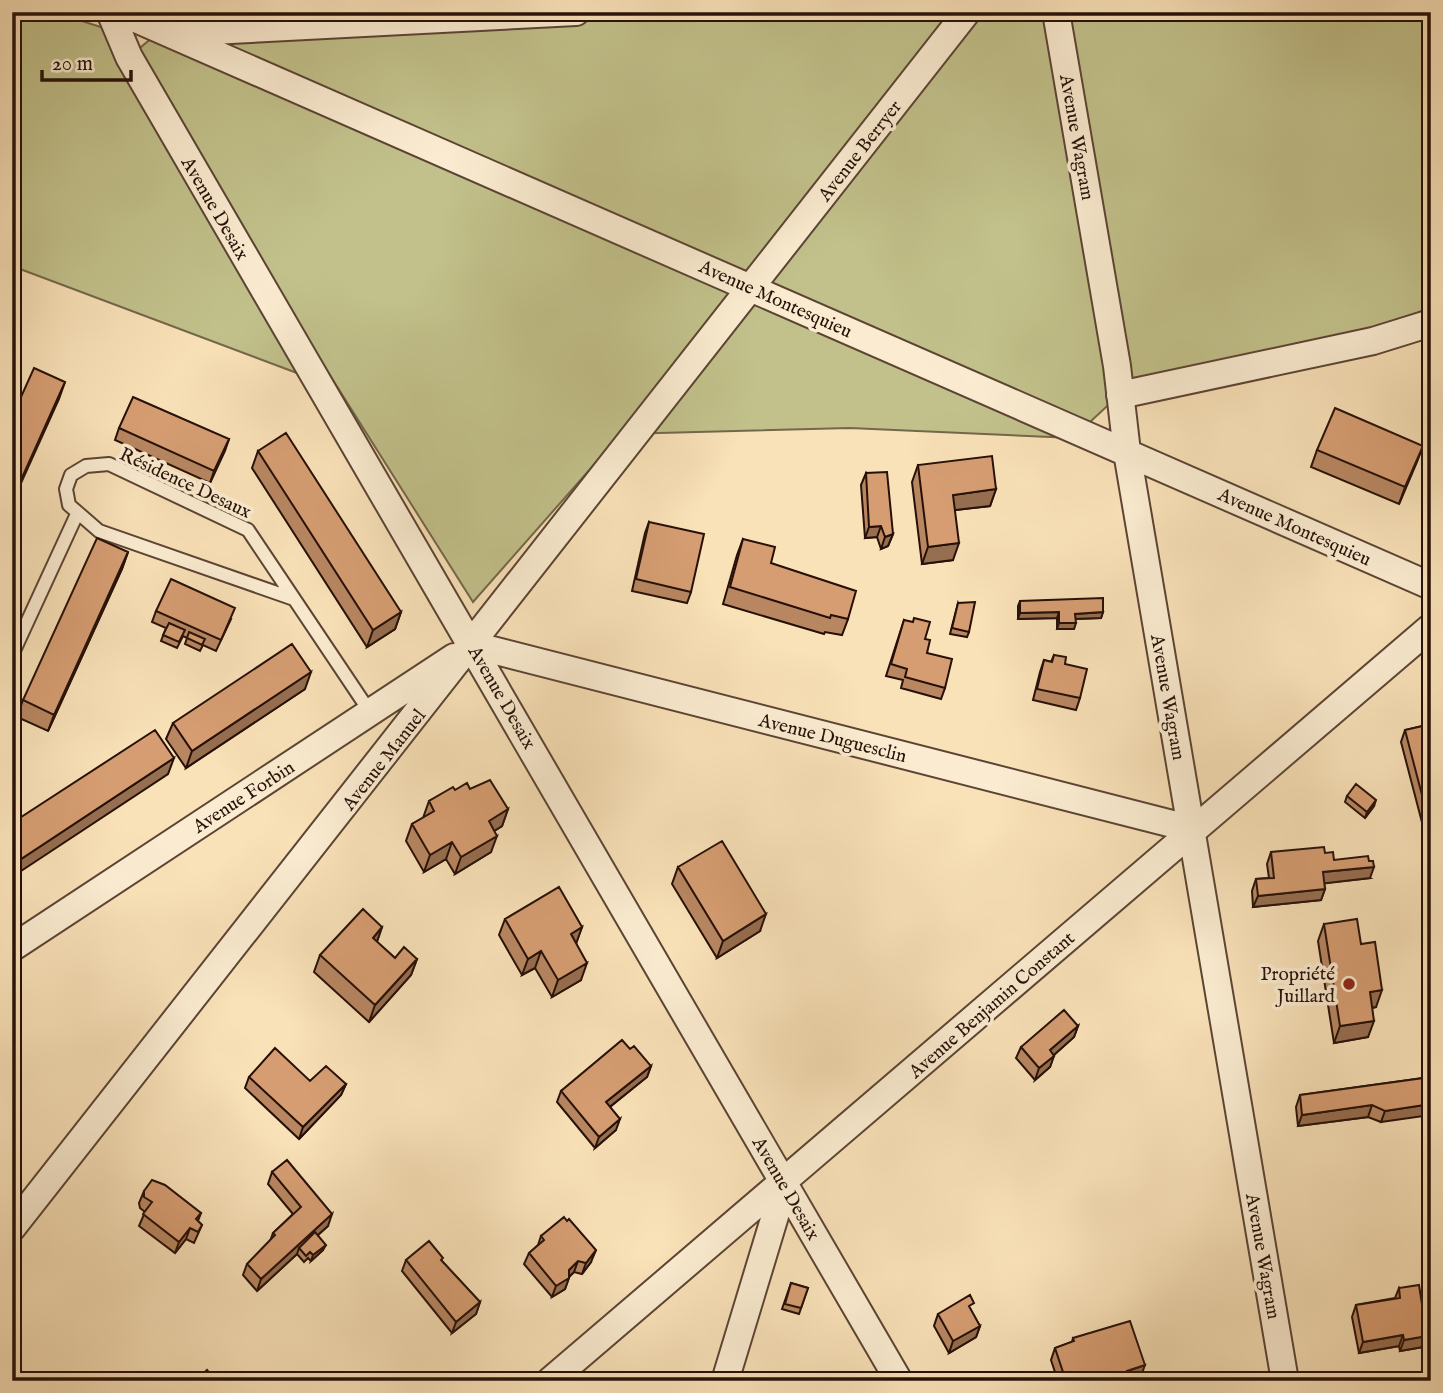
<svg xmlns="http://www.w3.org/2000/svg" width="1443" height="1393" viewBox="0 0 1443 1393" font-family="'IM FELL English',serif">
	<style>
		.green { fill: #c2c18b; stroke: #74684a; stroke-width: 2 }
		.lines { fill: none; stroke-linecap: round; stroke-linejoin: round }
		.lane-casing { stroke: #5b4434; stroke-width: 16 }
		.street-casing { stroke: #5b4434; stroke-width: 30 }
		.lane { stroke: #fbecd1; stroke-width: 12 }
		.street { stroke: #fbecd1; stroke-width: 26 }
		.wall { fill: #b88762; stroke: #261008; stroke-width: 2 }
		.shaded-wall { fill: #966e50; stroke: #261008; stroke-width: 2 }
		.building { fill: #d69d72; stroke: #261008; stroke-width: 2 }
		.poi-dot { fill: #8f2418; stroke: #fbecd1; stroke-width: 2.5 }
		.labels { text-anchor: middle; stroke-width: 7; stroke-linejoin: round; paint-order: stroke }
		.street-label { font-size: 19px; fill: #261008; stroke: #fbecd1 }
		.poi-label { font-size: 19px; fill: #261008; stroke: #fbecd1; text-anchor: end }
	</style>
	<rect width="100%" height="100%" fill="#f9e1b8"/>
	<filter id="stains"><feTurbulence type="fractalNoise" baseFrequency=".00286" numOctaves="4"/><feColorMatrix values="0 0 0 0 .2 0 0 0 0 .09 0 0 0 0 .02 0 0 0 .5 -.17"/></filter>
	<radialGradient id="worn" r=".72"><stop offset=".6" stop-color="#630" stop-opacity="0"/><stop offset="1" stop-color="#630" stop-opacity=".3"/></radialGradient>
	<!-- green -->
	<path class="green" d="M12 12H54L107 29 297 373 12 266Z
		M164 12H1431V308L1370 329 1136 379 1073 438 850 428 621 434 473 602 129 57 177 17Z"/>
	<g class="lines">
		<!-- lane casing -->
		<g class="lane-casing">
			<path id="lane" d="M294 599 99 531 69 505 66 489 71 475 86 466 109 464 248 530 370 712
				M12 655 77 514"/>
		</g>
		<!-- street casing -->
		<g class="street-casing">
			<path id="street" d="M110 12 129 57C384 500 643 939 899 1381
				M120 12 1431 586
				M1056 12 1117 366 1127 452 1285 1381
				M173 33 576 12
				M1120 395 1373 341 1431 323
				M473 645 1192 829
				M12 948 454 657
				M12 1228 967 12
				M550 1381 1431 627
				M725 1381 785 1183"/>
		</g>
		<!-- lane -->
		<use href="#lane" class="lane"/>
		<!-- street -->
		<use href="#street" class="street"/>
	</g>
	<!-- wall -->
	<path class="wall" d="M119 428 229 439 210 483 115 440Z
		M1423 446 1399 504 1311 467 1317 450Z
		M258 451 401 612 395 629 367 647 252 468Z
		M918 465 996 489 990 506 955 510 953 560 922 564 912 482Z
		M866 473 893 534 888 546 881 549 877 537 865 538 861 485Z
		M649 522 691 592 687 603 632 591 645 533Z
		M743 539 771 563 848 619 842 635 825 632 824 634 723 604 737 555Z
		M128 552 122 569 48 731 17 717 23 700Z
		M1020 601 1103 612 1101 618 1075 619 1074 629H1057V618L1018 619V606Z
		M958 603 969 632 967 637 950 634Z
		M156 611 231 619 216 651 203 645 200 651 185 644 187 638 183 636 177 648 161 641 166 628 152 622Z
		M904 620 925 639 927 653 945 688 941 699 901 688 903 680 886 676Z
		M1054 655 1065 664 1080 698 1076 710 1033 700 1040 672 1044 660 1051 662Z
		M305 689 186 768 166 739 173 723Z
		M1428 720H1431V828L1424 830 1401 742 1405 730 1427 725Z
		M470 789 508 809 502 826 494 831 491 852 455 874 446 859 424 872 406 841 412 824 423 818 429 801 455 790Z
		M1347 796 1374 806 1365 818 1345 802Z
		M1271 852 1325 853 1334 860 1370 878 1324 883 1325 889 1321 900 1253 907 1252 891 1256 879 1269 878 1267 864Z
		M678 867 760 931 717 958 672 884Z
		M505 919 582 927 576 943 581 980 552 997 535 968 522 975 499 935Z
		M1324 924 1361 944 1376 1007 1372 1008 1368 1037 1334 1043 1318 941Z
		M382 927 377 942 395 958 417 959 411 975 369 1022 314 972 320 955Z
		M1078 1026 1074 1037 1054 1055 1050 1067 1035 1080 1016 1058 1021 1047Z
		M630 1049 651 1066 647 1077 610 1107 616 1130 595 1148 557 1102 561 1091Z
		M249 1077 310 1081 346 1084 341 1095 299 1139 245 1088Z
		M1431 1077 1381 1122 1368 1117 1298 1126 1296 1107 1300 1095Z
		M272 1172 328 1226 318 1235 323 1250 311 1261 308 1258 304 1262 297 1254 257 1291 243 1275 247 1264 270 1241 273 1233 293 1214 268 1184Z
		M144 1191 201 1213 198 1221 202 1225 194 1243 186 1239 175 1253 139 1226 145 1212 140 1208 139 1203Z
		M541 1236 591 1262 582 1274 574 1272 569 1277 565 1289 552 1297 524 1264 529 1253 538 1245Z
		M406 1260 442 1261 480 1302 476 1314 452 1333 402 1271Z
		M791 1283 808 1288 799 1314 782 1309Z
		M1399 1288 1423 1347 1400 1351 1399 1346 1359 1353 1352 1317 1356 1305 1395 1298Z
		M971 1311 980 1326 976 1337 949 1353 934 1326 938 1314Z
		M1073 1338 1141 1376 1128 1381H1058L1051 1360 1055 1348 1072 1342Z"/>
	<!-- shaded-wall -->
	<path class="shaded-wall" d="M65 382 59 399 12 503V500Z
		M229 439 225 451 210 483 214 471Z
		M1423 446 1417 462 1399 504 1405 487Z
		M996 489 990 506 947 511 953 495Z
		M881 526 877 537 865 538 869 527Z
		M893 534 888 546 881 549 885 537Z
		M959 543 953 560 922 564 928 547Z
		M128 552 122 569 48 731 54 715Z
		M401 612 395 629 367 647 373 630Z
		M1059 612 1057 618 1018 619 1020 613Z
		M1103 612 1101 618 1073 619 1075 614Z
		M1059 623H1076L1074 629H1057Z
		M311 672 305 689 186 768 192 751Z
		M174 758 168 774 12 877V870L15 863Z
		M1376 800 1374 806 1365 818 1367 812Z
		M508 809 502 826 483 838 489 821Z
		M1428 818H1431V828L1424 830Z
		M497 836 491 852 455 874 461 857Z
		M452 842 446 859 424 872 430 855Z
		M1374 867 1370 878 1319 884 1323 872Z
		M1325 889 1321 900 1253 907 1258 896Z
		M766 914 760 931 717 958 723 941Z
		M382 927 376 944 373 938Z
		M582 927 576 944 571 934Z
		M541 951 535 968 522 975 528 959Z
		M417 959 411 975 369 1022 375 1005Z
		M587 963 581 980 552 997 558 980Z
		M1382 990 1376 1007 1364 1009 1370 992Z
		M1374 1021 1368 1037 1334 1043 1340 1026Z
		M1078 1026 1074 1037 1046 1062 1050 1050Z
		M1054 1056 1050 1067 1035 1080 1039 1068Z
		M651 1066 647 1077 602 1113 606 1102Z
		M346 1084 341 1095 299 1139 303 1127Z
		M1431 1104V1115L1381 1122 1385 1111Z
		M1372 1105 1368 1117 1298 1126 1302 1115Z
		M620 1119 616 1130 595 1148 599 1137Z
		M332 1214 328 1226 301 1250 299 1248 297 1254 257 1291 261 1279Z
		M190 1228 186 1239 175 1253 179 1242Z
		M326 1245 323 1250 311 1261 313 1255Z
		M596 1250 591 1262 582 1274 586 1263Z
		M578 1261 574 1272 566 1280 569 1278 565 1289 552 1297 556 1286 569 1270Z
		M480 1302 476 1314 452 1333 456 1322Z
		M980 1326 976 1337 949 1353 953 1341Z
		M1403 1335 1399 1346 1359 1353 1363 1342Z
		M1427 1336 1423 1347 1400 1351 1404 1340Z
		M1145 1365 1141 1376 1128 1381H1108L1127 1371Z"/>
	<!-- building -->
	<path class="building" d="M34 368 65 382 12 500V417Z
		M133 397 229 439 214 471 119 428Z
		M1335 408 1423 446 1405 487 1317 450Z
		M286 433 401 612 373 630 258 451Z
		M992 456 996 489 953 495 959 543 928 547 918 465Z
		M887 472 893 534 885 537 881 526 869 527 866 473Z
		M649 522 704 534 691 592 636 579Z
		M97 538 128 552 54 715 23 700Z
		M743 539 775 547 771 563 856 591 848 619 831 615 830 618 730 587Z
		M171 579 235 608 221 640 156 611Z
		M1103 598V612L1075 614 1076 623H1059V612L1020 613V601Z
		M975 602 969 632 952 628 958 603Z
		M914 618 930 622 925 639 930 640 927 653 952 659 945 688 905 677 907 669 891 664 904 620 913 622Z
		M169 623 185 630 179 642 163 635Z
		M189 632 205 639 202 645 187 638Z
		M292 644 311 672 192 751 173 723Z
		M1054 655 1066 657 1065 664 1087 669 1080 698 1037 689 1044 660 1052 662Z
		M1427 725 1431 739V818H1428L1405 730Z
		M155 730 174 758 15 863 12 858V823Z
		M490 780 508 809 489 821 497 836 461 857 452 842 430 855 412 824 434 811 429 801 453 787 455 790 467 783 470 789Z
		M1356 784 1376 800 1367 812 1347 796Z
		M722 841 766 914 723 941 678 867Z
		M1324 847 1325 853 1333 852 1334 860 1368 856 1369 861H1373L1374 867 1323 872 1325 889 1258 896 1256 879 1274 878 1271 852Z
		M559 887 582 927 571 934 587 963 558 980 541 951 528 959 505 919Z
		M363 909 382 927 373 938 395 958 404 947 417 959 375 1005 320 955Z
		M1357 919 1361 944 1375 942 1382 990 1370 992 1374 1021 1340 1026 1324 924Z
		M1064 1010 1078 1026 1050 1050 1054 1056 1039 1068 1021 1047Z
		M622 1040 630 1049 634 1046 651 1066 606 1102 620 1119 599 1137 561 1091Z
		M275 1048 310 1081 326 1066 346 1084 303 1127 249 1077Z
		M1431 1077V1104L1385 1111 1372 1105 1302 1115 1300 1095Z
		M287 1160 332 1214 261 1279 247 1264 275 1235 273 1233 301 1207 272 1172Z
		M152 1180 165 1185 201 1213 196 1219 202 1225 198 1232 190 1228 179 1242 143 1214 152 1202 144 1197V1191Z
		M564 1217 567 1221 569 1219 596 1250 586 1263 578 1261 569 1270V1278L556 1286 529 1253 544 1240 541 1236Z
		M315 1232 326 1245 313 1255 310 1252 306 1256 299 1248Z
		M429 1241 443 1258 441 1260 480 1302 456 1322 406 1260Z
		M791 1283 808 1288 801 1308 785 1304Z
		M1419 1285 1427 1336 1404 1340 1403 1335 1363 1342 1356 1305 1400 1298 1399 1288Z
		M970 1295 974 1303 969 1306 980 1326 953 1341 938 1314Z
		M1130 1321 1145 1365 1127 1371 1128 1375 1108 1381H1066L1055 1348 1074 1341 1073 1338Z
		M207 1370 216 1381H195Z"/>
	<!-- markers -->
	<circle class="poi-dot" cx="1349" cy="984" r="7"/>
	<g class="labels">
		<!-- street labels -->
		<g class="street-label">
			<text transform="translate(1078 137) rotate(80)" y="7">Avenue Wagram</text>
			<text transform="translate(859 150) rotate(-52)" y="7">Avenue Berryer</text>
			<text transform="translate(216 208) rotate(60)" y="7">Avenue Desaix</text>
			<text transform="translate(776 298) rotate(24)" y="7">Avenue Montesquieu</text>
			<text transform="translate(186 482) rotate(25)" y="7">Résidence Desaux</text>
			<text transform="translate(1295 526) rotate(24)" y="7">Avenue Montesquieu</text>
			<text transform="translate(503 697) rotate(60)" y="7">Avenue Desaix</text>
			<text transform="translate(1169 697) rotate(80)" y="7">Avenue Wagram</text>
			<text transform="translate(833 737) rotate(14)" y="7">Avenue Duguesclin</text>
			<text transform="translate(383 759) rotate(-52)" y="7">Avenue Manuel</text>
			<text transform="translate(243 796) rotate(-33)" y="7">Avenue Forbin</text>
			<text transform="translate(991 1004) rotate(-41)" y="7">Avenue Benjamin Constant</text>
			<text transform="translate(787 1188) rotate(60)" y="7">Avenue Desaix</text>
			<text transform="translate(1264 1256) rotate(80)" y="7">Avenue Wagram</text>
		</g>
		<!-- poi labels -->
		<g class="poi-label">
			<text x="1335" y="980">Propriété<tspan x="1335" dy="22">Juillard</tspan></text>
		</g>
	</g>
	<!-- margin -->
	<rect width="1443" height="1393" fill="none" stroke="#f9e1b8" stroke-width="42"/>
	<rect x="14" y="14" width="1415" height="1365" fill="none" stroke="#261008" stroke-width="3.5"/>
	<rect x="21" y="21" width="1401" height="1351" fill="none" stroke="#261008" stroke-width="2"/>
	<!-- scale -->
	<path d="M42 70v10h89v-10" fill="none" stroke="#261008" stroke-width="3.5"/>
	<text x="52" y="70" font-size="21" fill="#261008" stroke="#fbecd1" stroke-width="5" paint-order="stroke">20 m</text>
	<rect width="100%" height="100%" filter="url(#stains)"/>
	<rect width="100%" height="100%" fill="url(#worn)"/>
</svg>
